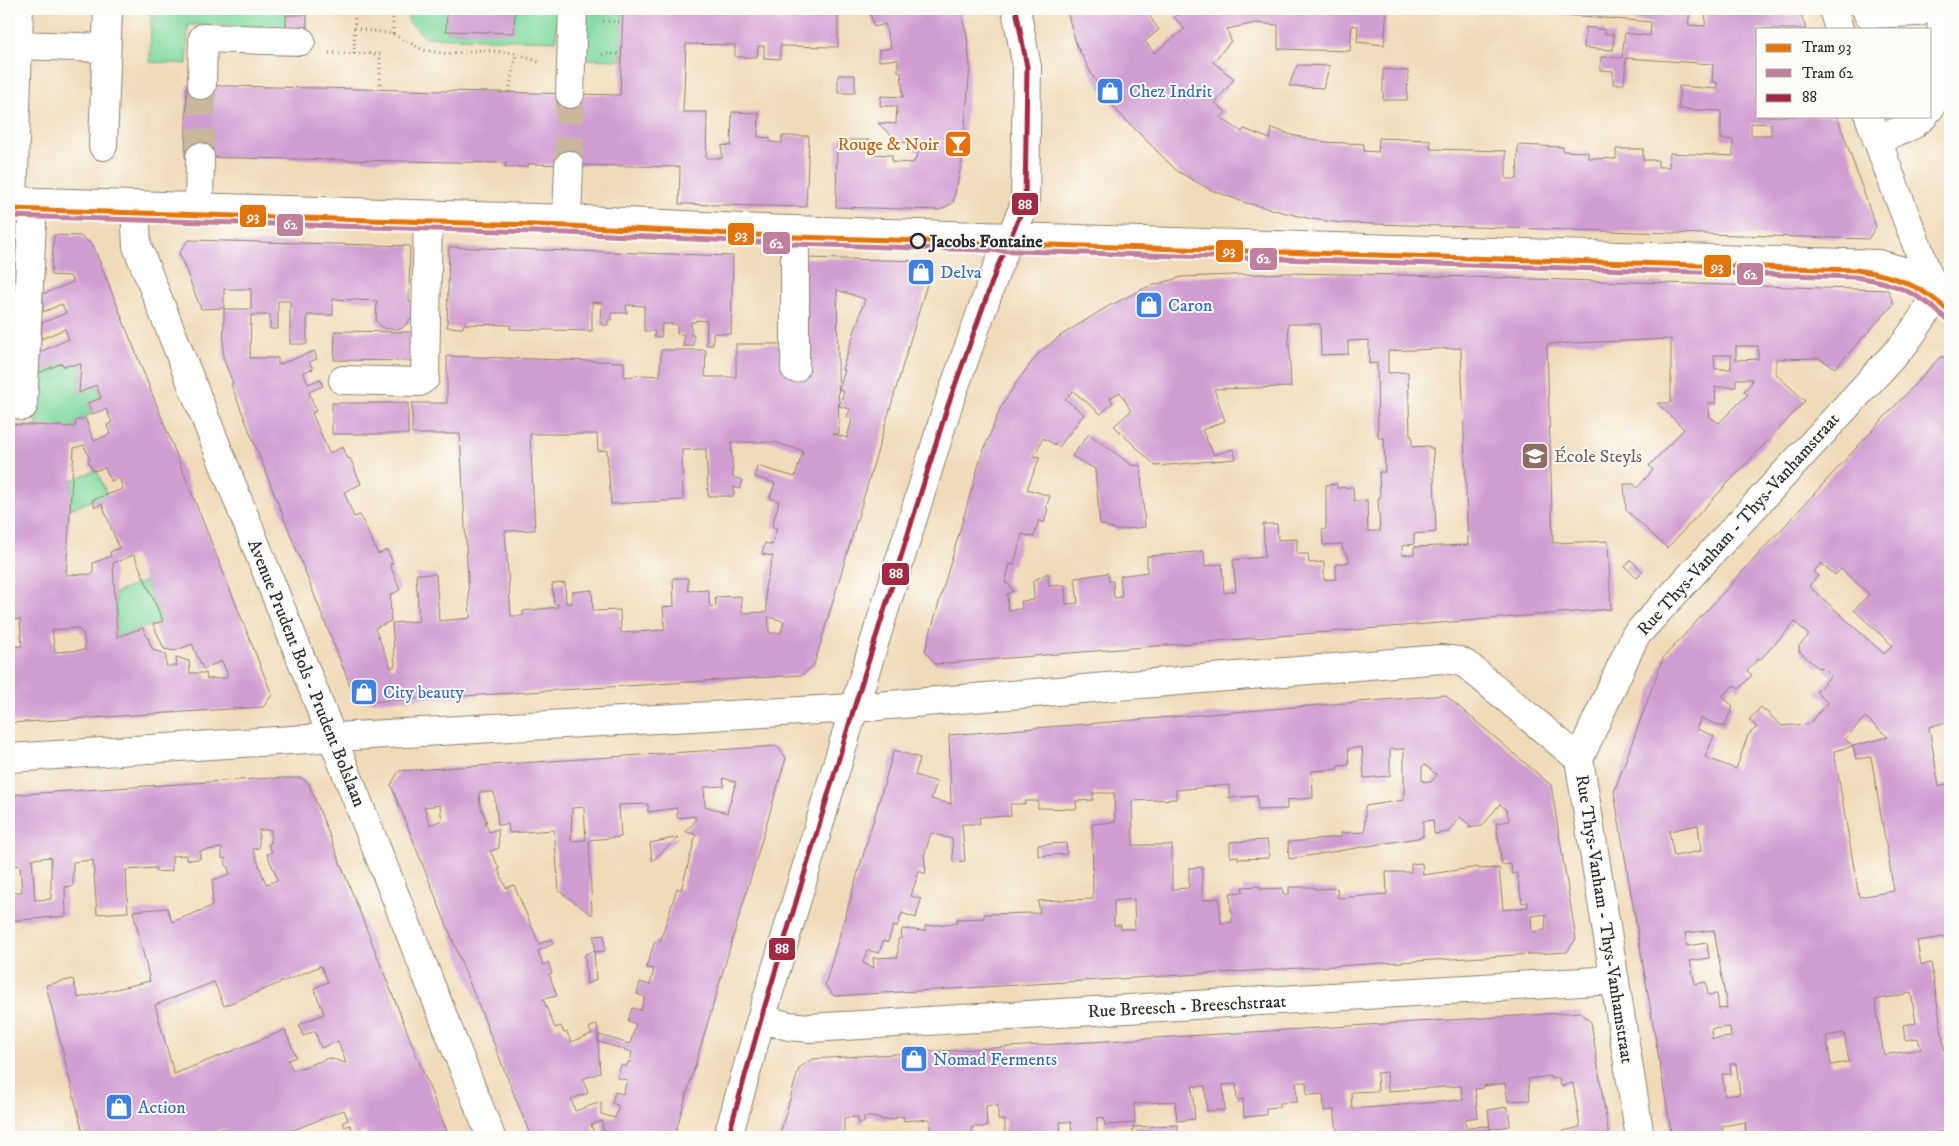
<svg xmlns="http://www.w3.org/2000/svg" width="1959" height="1146" viewBox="0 0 1959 1146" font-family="'IM FELL DW Pica',serif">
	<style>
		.green { fill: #7ed89f; stroke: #548265 }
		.building { fill: #d19dd2; fill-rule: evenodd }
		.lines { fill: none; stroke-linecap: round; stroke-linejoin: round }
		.minor-tunnel { stroke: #c9b89d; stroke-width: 28; stroke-dasharray: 28 14; stroke-linecap: butt }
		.minor-casing { stroke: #8e8372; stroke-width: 30 }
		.path { stroke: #8e8372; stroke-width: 3; stroke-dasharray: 1 4; stroke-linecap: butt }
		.minor { stroke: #fff; stroke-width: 28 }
		.bus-1-casing { stroke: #fdfcf7; stroke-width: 9 }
		.bus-1 { stroke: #a12944; stroke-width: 5 }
		.tram-1-casing { stroke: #fdfcf7; stroke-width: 9 }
		.tram-2-casing { stroke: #fdfcf7; stroke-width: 9 }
		.tram-1 { stroke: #e37409; stroke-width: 5 }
		.tram-2 { stroke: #c0809d; stroke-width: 5 }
		.stop-dot { fill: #fdfcf7; stroke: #2b2b2b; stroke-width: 2.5 }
		.labels { text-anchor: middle; stroke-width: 4; stroke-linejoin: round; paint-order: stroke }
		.shop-label { font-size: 18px; fill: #366cbe; stroke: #fdfcf7; text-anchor: start }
		.food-label { font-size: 18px; fill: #c56008; stroke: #fdfcf7; text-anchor: end }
		.stop-label { font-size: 18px; font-weight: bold; fill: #2b2b2b; stroke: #fdfcf7; text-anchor: start }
		.education-label { font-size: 18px; fill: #785e54; stroke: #fdfcf7; text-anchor: start }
		.street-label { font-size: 18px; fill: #2b2b2b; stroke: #fdfcf7 }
		.line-badge { stroke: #fdfcf7; stroke-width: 2 }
		.badge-label { font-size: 14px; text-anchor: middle; font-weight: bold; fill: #fff }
	</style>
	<rect width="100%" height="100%" fill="#fdfcf7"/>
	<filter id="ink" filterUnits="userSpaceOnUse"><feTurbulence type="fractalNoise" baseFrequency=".02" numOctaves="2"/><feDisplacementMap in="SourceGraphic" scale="10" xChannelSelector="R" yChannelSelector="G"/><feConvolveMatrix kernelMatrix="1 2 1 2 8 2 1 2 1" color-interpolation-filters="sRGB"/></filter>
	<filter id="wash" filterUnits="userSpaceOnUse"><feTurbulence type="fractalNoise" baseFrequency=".0096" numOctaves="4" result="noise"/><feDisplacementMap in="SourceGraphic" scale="20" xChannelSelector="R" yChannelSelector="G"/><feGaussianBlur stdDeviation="1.12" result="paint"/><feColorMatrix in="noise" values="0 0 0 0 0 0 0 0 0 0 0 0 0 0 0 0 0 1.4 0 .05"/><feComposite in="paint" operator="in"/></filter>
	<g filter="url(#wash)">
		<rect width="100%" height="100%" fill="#f0dbb9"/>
		<!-- green -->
		<path class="green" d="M151 9H295L296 15 286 28 188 25 187 64 150 62Z
			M405 9H447V31L514 32 515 9H557L556 41 424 37 410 23Z
			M583 9H623L621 60 582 59Z
			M62 363 63 366 81 364 79 393 96 385 101 398 88 403 92 414 76 421 75 427 37 426 39 373Z
			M97 470 107 495 70 509 72 480Z
			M145 581 163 621 117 637 115 593Z"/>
		<g id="blocks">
			<!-- building -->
			<path class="building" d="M447 9H515L514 33 446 31Z
				M623 9H804L803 14H838V47L780 46V59L764 58V46H758L757 57H735V45L686 44 683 112H707L706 158H722V145L731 146 732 112 759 113 758 137 770 138V142L782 143V136H809L806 207 679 204 680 167 528 164V167H505L506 163 185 157 187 85 620 95Z
				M869 9H960L967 37 970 67 962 161 953 203 940 210 836 207 837 140H869V154L892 155V162L913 163 918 154V152H914V143L898 142 878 123 896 124 897 106H880L881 96 903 97 901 72 898 71V59L879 61V50L891 48 885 24 874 27Z
				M1066 9H1145L1159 30 1145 41 1154 53 1185 29 1174 17 1184 9H1387L1384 45 1357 42 1358 26 1352 25 1350 51 1278 49V25L1256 23 1227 29 1231 41 1213 62 1234 79 1215 103 1226 112 1221 118 1242 132 1244 129 1270 139 1272 128 1292 135 1325 142 1364 144V151L1378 152 1379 138 1430 140V149L1506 151V179H1517L1518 145 1563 147V151L1588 152V158L1616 159V149H1643V160H1658V167H1669L1670 153 1733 156V140L1721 139V111L1679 109V86L1717 89V82H1712L1713 64 1626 58 1624 84H1613V71L1600 70 1601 57 1622 58 1625 33 1650 36 1651 22 1509 10V9H1690L1688 25 1705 26 1706 9H1799L1806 29H1758V116H1837L1876 227 1868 239 1342 223 1311 219 1246 203 1209 189 1177 171 1117 111 1093 77 1077 46ZM1751 123 1771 124V135H1751Z
				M286 15H307V27L286 28Z
				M1586 27 1605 30V34H1614L1613 50 1584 48Z
				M1297 65 1330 66 1323 88 1289 86Z
				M1383 69 1408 71 1407 100H1383Z
				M838 75H855V93H838Z
				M54 235 80 236 93 245 272 695 263 707 9 723V647L22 646 20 619 9 620V424L75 427 76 421 85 418 94 441 110 434 107 425 112 422 106 409 92 414 88 403 101 398 96 385 79 393 81 364 63 366 62 363 39 373 40 352 69 339 65 329 41 339 42 323 66 313 62 304 43 312V294L73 282 70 276 51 275ZM84 445 90 460 88 461 93 471 105 468 111 481 119 478 123 489 92 500 95 507 102 504 119 548 110 552 111 556 93 563V574L66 575 74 448ZM134 555 163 621 153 624 164 649 175 651 192 644 203 669 222 661 227 673V678L207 679 206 673H190L189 661 176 657 177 666H166V654L153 650 143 628 117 637 113 563ZM77 628 84 634 85 650 55 652 52 630Z
				M9 238 13 243 12 269 9 272Z
				M188 240 410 246 409 302H415V320L409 319V322L401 329H384L376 321 377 301 333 299V315H307V344H290V301H278V329H270V315H251L250 358H278V365L314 351 317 359 309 362 313 369 303 372 308 384 320 379 323 386 309 392 316 411 312 413 329 453 343 447 348 459 350 458 361 484 344 492 354 517 360 515 378 554 387 550 393 563 390 564 400 590 390 595 391 621 375 628 391 668 395 666 392 623 419 621 416 574H436L439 621 470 618 460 434H412V403H447V356L624 362V377L642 375 660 376 661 350H706L705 377H736V344H785L806 258 921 261 930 274 814 665 802 675 367 702 353 693 231 384 233 383 223 358 224 309H251V289H224V308L201 309 179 253ZM837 290 865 299 842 370H845L839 390 844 391 839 406 850 409 847 417 852 419 847 438 833 434H839ZM530 434H597L598 451 607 450 611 504 683 500 682 450 706 449 708 496H734V487L740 489 743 480 733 477 731 442H774L803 451 795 477 757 466 755 477 775 483 770 498 779 501 772 527 777 528 772 545 765 543 762 554 773 556 765 587 767 612 742 613 741 596 715 597 716 606 710 607 708 590 688 591V578H673L674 606 663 607 665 630 621 633 620 610 593 611 592 590 572 592V603H566L565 583 552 584 554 604H558V607L523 611V616H511L505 531 535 530ZM768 617 784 621 781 633H769Z
				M449 247 733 256 731 334 713 333V345H706L707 321 696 320V322H691V335H694L693 346H683L684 334H677V324H662L661 337H654L655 331H644V306L626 305 627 313H611V320H608V325H601L602 303 592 302V331L510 329V325L464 324 463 328 447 327Z
				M1286 273 1404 275 1888 290 1894 304 1835 368 1819 358 1776 359V374L1805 401 1667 548 1626 510 1624 484H1634L1637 488 1653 470 1649 466 1684 429 1657 403H1671V339L1547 344 1553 543 1608 541 1611 609 935 664 925 651 981 457 1000 409 1016 383 1037 355 1060 336 1107 307 1147 287 1182 277ZM1288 324H1320L1321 355 1348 354V341L1369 340V364L1377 363 1378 438H1384L1385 472H1379L1380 498H1378L1380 531H1368L1367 500 1354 501 1353 487 1337 488V484L1326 485V529L1322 530 1323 545 1342 544V548L1349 558V562L1336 564V579L1324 580V562L1309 563 1308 554H1297V539L1278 540 1277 524H1263L1265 557 1233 560 1236 591 1224 593 1222 564 1205 566 1204 551 1176 554 1147 556V572L1120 576 1122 597 1114 598 1113 581H1109L1108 573 1075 578 1078 603 1066 604 1065 585 1049 586 1048 573 1033 581 1034 600 1021 601 1022 609 1008 610 1007 594 1013 591 1009 584 1005 583 1010 564 1014 565 1022 534 1034 537 1039 520 1044 523 1048 509 1046 508 1050 496 1027 489 1040 457 1034 456 1043 438 1059 447 1084 414 1065 399 1073 391 1101 414 1113 403 1110 398 1120 392 1131 411 1114 426 1156 466 1236 459 1233 449 1214 455 1202 430 1225 421 1214 389 1291 387ZM1736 346H1758V359L1736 360ZM1461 348 1468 545 1414 547V554L1402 555V546L1414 544V534L1436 532 1433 448H1429V446L1412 447V436H1410L1408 372 1388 373V351ZM1714 355H1731V369H1715ZM1736 379H1752L1751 384 1744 391 1748 394 1719 423 1710 417 1708 403H1716L1715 387H1736Z
				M335 331 414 332 413 361 334 360Z
				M1940 357H1950V475L1944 480 1950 485V721L1929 727 1939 786 1950 783V850L1949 851 1950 936 1917 941 1921 965 1931 963 1948 1072 1950 1071V1129L1926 1137H1734L1733 1135 1746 1133 1745 1122 1722 1126 1724 1137H1672L1614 792 1663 658ZM1821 563 1835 575 1841 569 1869 594 1854 610 1892 645 1884 654 1809 586 1818 576 1813 572ZM1795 622 1809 635 1799 646V651L1818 668 1822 667 1831 676 1816 692 1828 703 1809 724 1782 726 1761 707 1749 720 1757 727 1748 735 1736 769 1705 757 1714 736 1697 729 1700 718 1724 727 1733 706 1722 696 1734 685 1739 689 1752 675 1747 671 1758 659 1760 660ZM1865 717 1888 737 1853 746 1856 759 1871 757 1894 891 1859 897 1834 751 1853 746 1845 739ZM1698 825 1701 851 1674 856 1669 831ZM1714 930 1727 1008 1719 1009 1717 994 1708 995 1706 982 1695 984 1690 961 1709 958 1707 943 1687 946 1685 933ZM1911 993 1916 1023 1903 1025 1905 1040 1918 1038 1921 1049 1884 1055 1875 1000ZM1730 1027 1731 1037 1712 1039 1711 1029ZM1844 1033 1849 1062 1831 1065 1826 1036ZM1730 1064H1736L1740 1094 1725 1096 1722 1074H1731Z
				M332 403H408V434H332Z
				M1089 434 1133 466 1140 465 1145 527 1117 530 1100 524 1095 469 1072 456Z
				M1631 560 1643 572 1637 578 1625 567Z
				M1445 695 1551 785 1576 939 1567 952 834 996 825 985 894 750 920 758 915 775 937 782 931 799 951 804 949 735ZM1362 747 1364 778 1390 776V749H1404V800L1365 806V832L1341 833V837L1315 839V840L1288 842 1289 859 1423 837V821L1433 820 1434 834 1448 832 1460 817 1471 826 1468 828 1482 826 1500 804 1507 810 1509 821 1496 823 1502 865 1511 864 1512 874 1517 873 1522 903 1528 902V907L1503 910 1499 868 1479 869 1478 867 1423 875 1422 863 1411 864V872H1386L1387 894 1338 898 1337 888 1314 889V887H1289V894H1283V888L1260 889V886L1242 887 1243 892 1230 893 1232 922 1221 923 1219 898 1202 900V867L1189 868V888L1172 889V845H1133L1132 801 1176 799V790L1229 785V798L1257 796 1258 810 1287 809V800L1313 798 1312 771 1338 769V766L1349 765 1348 749ZM1425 765 1437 775 1431 782 1422 781V766ZM1093 793H1114L1115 822 1092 824 1093 899 1038 901 1040 913 984 914V918L957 919V923L925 926V931L902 929 901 938 898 939V957L873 958 874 968 863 963 867 950 879 953 883 941 888 942 893 926 897 927 902 913 916 918 921 899 911 896 919 871 926 874 924 856 931 833 952 839 953 862 965 861 962 824H980L979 817 1011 816 1010 804H1025V801H1038V808L1077 809 1076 801 1093 800ZM1134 899 1135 929H1121V925H1114V901ZM1546 914 1545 930 1532 932 1531 916Z
				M777 746 786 758 674 1137H620L603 1131 602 1121 591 1125 595 1135 588 1137H531L391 785 399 771ZM723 778 736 782 727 813 705 806 704 787 724 786ZM479 792H494L498 825 508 824 509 833 554 830 559 891 592 915 589 840 621 837 619 805 648 804V812L677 808V818L695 816V822L685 831 696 835 681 890 677 888 660 942 655 941 646 968 654 969 650 985 640 982 637 994 645 997 641 1010 632 1008 628 1021 636 1024 630 1044 599 1035V1042L632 1052 630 1062H628L626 1067 621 1065 617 1078 627 1080 623 1094 615 1092 612 1103 619 1106 615 1118 601 1114V1102L575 1111 571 1099 588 1093 583 1079 600 1073 597 1024 589 1028 592 1034 571 1042 567 1032 564 1033 561 1026 555 1028 543 999 557 996 549 974 552 973 548 962 543 965 538 951 553 944 551 939 539 944 514 885 506 888 498 869H500L490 851 499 848 498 829 489 832 485 822H487L480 805ZM440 805 442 820 430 825 424 807ZM584 807 586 840 571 841 572 808Z
				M270 778H302L309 784 449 1137H367L365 1131 355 1136 350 1125 345 1127 343 1122 348 1120 344 1110 276 1137H227L224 1128 202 1137H84L46 985 73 979 78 998 150 981 133 911 167 908 172 922 212 906 213 880 230 874 225 861 226 858 222 859V848L200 851V859L186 860V855L172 856V871L156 872V868L126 870 128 912 97 914 93 860 73 862V886L65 887 66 916 9 921V893L22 892 20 865 9 866V795ZM259 830H271V843L268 844 272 852 267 854 278 880 266 884 253 849 259 848ZM51 857V899L35 900 32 859ZM321 966 328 982 314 988 324 1014 299 1025 303 1036 315 1031 321 1048 338 1041 346 1063 329 1058 293 1071 288 1060 296 1057 285 1030 174 1074 155 1005 214 982 224 1006Z
				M679 837 652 861 650 843Z
				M1267 840 1269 858 1238 859V856L1230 857V842Z
				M1066 843 1067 854 1038 856V845Z
				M604 935 605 951 595 952 594 936Z
				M594 951 596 980 587 984 585 954Z
				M1580 1012 1591 1022 1609 1137H1564L1563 1131 1580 1127 1573 1083 1561 1086 1559 1078 1551 1079 1550 1076 1528 1079 1530 1100 1508 1101 1505 1083 1483 1086 1482 1088 1475 1089 1478 1117 1465 1119 1466 1127 1489 1126 1490 1137H1338L1334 1110 1324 1111 1323 1094 1307 1095 1306 1082H1296L1297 1102 1280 1103V1107L1266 1108V1115L1244 1117 1243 1099 1237 1100 1236 1084 1223 1085 1225 1110 1207 1111 1205 1086H1192L1195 1119 1177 1121 1175 1101 1134 1104 1135 1123 1105 1125 1104 1117 1097 1118V1137H1072L1071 1122H1060L1061 1137H1015V1134L1005 1135V1120H998V1105L986 1106 987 1127H972V1137H958V1134L944 1135V1137H930V1119L904 1121 903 1116 896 1117V1119L882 1120 881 1118H874V1117H864V1123H858V1117L844 1118V1130L842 1137H779L799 1068 812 1059ZM1387 1072 1388 1091 1461 1086 1463 1100 1352 1109 1351 1092 1378 1091 1377 1073Z
				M1508 1107 1510 1126 1490 1129 1488 1110Z
				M1178 1125V1137H1133V1127Z"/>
		</g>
	</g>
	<g filter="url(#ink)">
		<use href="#blocks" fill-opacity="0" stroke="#8e8372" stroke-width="1"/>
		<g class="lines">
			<!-- minor-tunnel -->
			<path class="minor-tunnel" d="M200 157 202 85
				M569 165 570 94"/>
			<!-- minor casing -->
			<g class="minor-casing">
				<path id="minor" d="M19 9 18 45 106 48
					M1833 9 1839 29
					M1866 9 1868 14 1919 12 1920 9
					M202 85 203 38 301 41
					M570 94 573 9
					M1930 108C1942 88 1941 33 1942 9
					M1869 116C1884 160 1901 204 1918 248 1923 260 1927 280 1938 289
					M1877 140 1913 125 1924 116
					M103 146 108 9
					M9 201 567 219 761 229 1011 237 1878 264 1910 273 1935 286
					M13 202 18 45
					M135 206 137 246 491 1137
					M199 207 200 157
					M567 219 569 165
					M795 368V230
					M343 380 419 382 425 378 428 215
					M23 406 33 202
					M9 758 369 735 854 708 1441 659 1459 661 1467 665 1579 759
					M761 1019 789 1026 810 1028 1615 980
					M728 1137 761 1019 854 708 948 405 997 268 1025 204 1027 67 1016 9
					M1640 1137 1579 759 1635 636 1905 343 1926 313 1935 286"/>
			</g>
			<!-- path -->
			<path class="path" d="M603 21 623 22
				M354 28 393 34 423 50 447 54 482 50 516 53 539 62
				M393 34V9
				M329 53 380 54V89
				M354 54 355 9
				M602 54H621
				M509 92 516 53"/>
			<!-- minor -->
			<use href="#minor" class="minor"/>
			<!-- bus-1 casing -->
			<g class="bus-1-casing">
				<path id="bus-1" d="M728 1137 761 1019 854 708 948 405 997 268 1025 204 1027 67 1016 9"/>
			</g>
			<!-- bus-1 -->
			<use href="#bus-1" class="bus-1"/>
			<!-- tram-1 casing -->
			<g class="tram-1-casing">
				<path id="tram-1" d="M9 209 567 226 795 237 1856 270C1893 275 1924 286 1950 313"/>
			</g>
			<!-- tram-2 casing -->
			<g class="tram-2-casing">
				<path id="tram-2" d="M9 216 567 233 795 244 1855 277C1891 282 1919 292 1945 318"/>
			</g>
			<!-- tram-1 -->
			<use href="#tram-1" class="tram-1"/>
			<!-- tram-2 -->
			<use href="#tram-2" class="tram-2"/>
		</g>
	</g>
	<!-- icons -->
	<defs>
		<g id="shop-square" transform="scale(1.4375)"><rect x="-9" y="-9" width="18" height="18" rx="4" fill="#3f7fe0" stroke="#fdfcf7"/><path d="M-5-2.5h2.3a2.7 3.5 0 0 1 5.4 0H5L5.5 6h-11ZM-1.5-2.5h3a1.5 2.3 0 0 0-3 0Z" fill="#fff"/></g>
		<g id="bar-square" transform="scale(1.4375)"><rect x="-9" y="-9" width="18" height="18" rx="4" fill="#e8710a" stroke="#fdfcf7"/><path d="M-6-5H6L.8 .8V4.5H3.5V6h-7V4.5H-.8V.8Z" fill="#fff"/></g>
		<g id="school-square" transform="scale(1.4375)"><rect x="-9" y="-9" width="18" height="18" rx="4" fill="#8d6e63" stroke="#fdfcf7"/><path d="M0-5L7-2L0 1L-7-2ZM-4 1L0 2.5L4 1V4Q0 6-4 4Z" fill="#fff"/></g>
	</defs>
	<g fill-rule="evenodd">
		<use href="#shop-square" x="1110" y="91"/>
		<use href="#bar-square" x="958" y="144"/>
		<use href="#shop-square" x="921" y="272"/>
		<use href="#shop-square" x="1149" y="305"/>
		<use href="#school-square" x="1535" y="456"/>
		<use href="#shop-square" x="364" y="692"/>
		<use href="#shop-square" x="914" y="1059"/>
		<use href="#shop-square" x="119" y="1107"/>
	</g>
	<!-- markers -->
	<circle class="stop-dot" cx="918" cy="241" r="7"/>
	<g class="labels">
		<!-- shop labels -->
		<g class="shop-label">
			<text x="1129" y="97">Chez Indrit</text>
			<text x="940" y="278">Delva</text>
			<text x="1168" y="311">Caron</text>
			<text x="383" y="698">City beauty</text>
			<text x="933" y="1065">Nomad Ferments</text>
			<text x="138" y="1113">Action</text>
		</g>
		<!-- food labels -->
		<g class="food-label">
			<text x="939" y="150">Rouge &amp; Noir</text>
		</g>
		<!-- stop labels -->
		<g class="stop-label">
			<text x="930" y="247">Jacobs Fontaine</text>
		</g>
		<!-- education labels -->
		<g class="education-label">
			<text x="1554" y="462">École Steyls</text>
		</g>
		<!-- street labels -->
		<g class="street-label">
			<text transform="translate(1738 524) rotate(-48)" y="6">Rue Thys-Vanham - Thys-Vanhamstraat</text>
			<text transform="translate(307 673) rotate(68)" y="6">Avenue Prudent Bols - Prudent Bolslaan</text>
			<text transform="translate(1605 919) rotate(81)" y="6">Rue Thys-Vanham - Thys-Vanhamstraat</text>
			<text transform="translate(1187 1006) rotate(-3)" y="6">Rue Breesch - Breeschstraat</text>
		</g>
	</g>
	<g class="line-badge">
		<rect x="1011" y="192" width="28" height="24" rx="5" fill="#a12944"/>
		<rect x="239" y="204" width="28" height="24" rx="5" fill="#e37409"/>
		<rect x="276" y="213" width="28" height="24" rx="5" fill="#c0809d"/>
		<rect x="727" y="222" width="28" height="24" rx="5" fill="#e37409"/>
		<rect x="762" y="231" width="29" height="24" rx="5" fill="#c0809d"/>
		<rect x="1215" y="239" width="29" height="24" rx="5" fill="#e37409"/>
		<rect x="1249" y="247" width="29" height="24" rx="5" fill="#c0809d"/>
		<rect x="1703" y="254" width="29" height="24" rx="5" fill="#e37409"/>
		<rect x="1736" y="262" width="28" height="24" rx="5" fill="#c0809d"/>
		<rect x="881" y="562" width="29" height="24" rx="5" fill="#a12944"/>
		<rect x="768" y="937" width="28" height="24" rx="5" fill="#a12944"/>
	</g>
	<g class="badge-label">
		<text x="1025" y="209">88</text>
		<text x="253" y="221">93</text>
		<text x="290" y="229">62</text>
		<text x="741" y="239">93</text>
		<text x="776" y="248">62</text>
		<text x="1229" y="255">93</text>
		<text x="1263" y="263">62</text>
		<text x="1717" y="271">93</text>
		<text x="1750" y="279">62</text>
		<text x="896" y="578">88</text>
		<text x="782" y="953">88</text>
	</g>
	<!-- margin -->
	<rect width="1959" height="1146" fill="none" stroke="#fdfcf7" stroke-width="30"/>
	<!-- legend -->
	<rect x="1756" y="28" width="175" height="90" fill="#fdfcf7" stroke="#a9a8a5"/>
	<rect x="1766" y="44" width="25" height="8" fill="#e37409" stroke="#a9a8a5"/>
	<text x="1802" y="52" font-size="15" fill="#2b2b2b">Tram 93</text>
	<rect x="1766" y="69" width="25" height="8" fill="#c0809d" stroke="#a9a8a5"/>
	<text x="1802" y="78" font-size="15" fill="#2b2b2b">Tram 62</text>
	<rect x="1766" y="94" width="25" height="8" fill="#a12944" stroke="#a9a8a5"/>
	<text x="1802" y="102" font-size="15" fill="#2b2b2b">88</text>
</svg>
